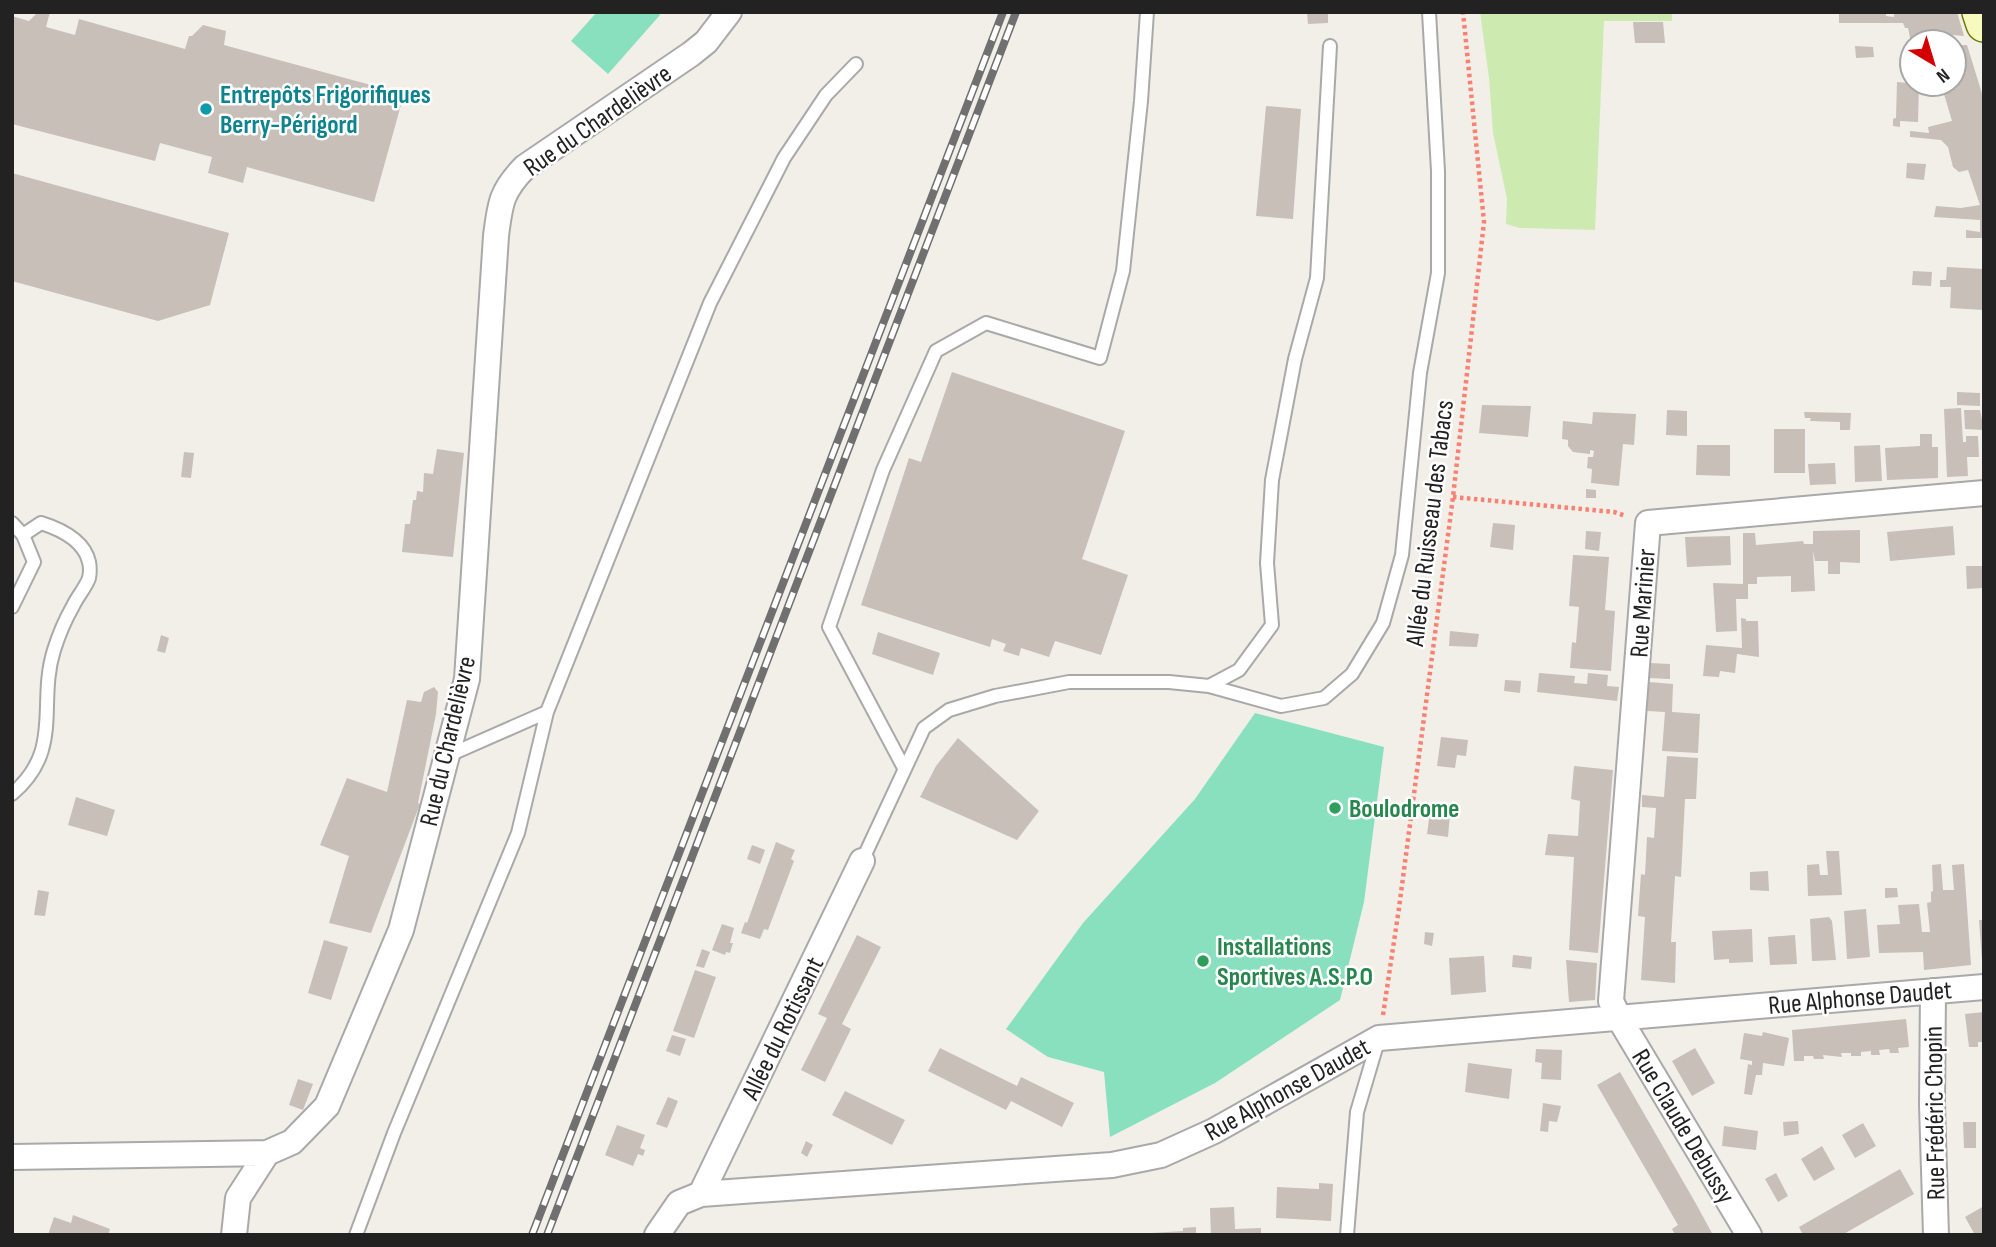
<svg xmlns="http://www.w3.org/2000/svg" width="1996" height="1247" viewBox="0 0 1996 1247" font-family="'Sofia Sans Condensed',sans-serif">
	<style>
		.grass { fill: #cdebb0 }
		.pitch { fill: #88e0be }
		.building { fill: #c7bfb8 }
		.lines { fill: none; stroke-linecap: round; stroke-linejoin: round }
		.service-casing { stroke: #a9a9a9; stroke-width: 16 }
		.minor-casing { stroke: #a9a9a9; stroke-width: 28 }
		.secondary-casing { stroke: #707d05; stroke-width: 38 }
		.path { stroke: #fa8072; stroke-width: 4.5; stroke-dasharray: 3.5 3.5; stroke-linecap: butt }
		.service { stroke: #fff; stroke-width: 12 }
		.minor { stroke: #fff; stroke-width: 24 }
		.secondary { stroke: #f7fabf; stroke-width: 35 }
		.rail-casing { stroke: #707070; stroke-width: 8 }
		.rail { stroke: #fff; stroke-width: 5; stroke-dasharray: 16; stroke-linecap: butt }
		.culture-dot { fill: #0f9aa8; stroke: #fff; stroke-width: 2.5 }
		.leisure-dot { fill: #2e9e5b; stroke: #fff; stroke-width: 2.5 }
		.labels { text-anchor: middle; stroke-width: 5; stroke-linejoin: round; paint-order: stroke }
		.culture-label { font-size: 26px; font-weight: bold; fill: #0d838f; stroke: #fff; text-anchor: start }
		.street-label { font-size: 26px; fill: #222; stroke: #fff }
		.leisure-label { font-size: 26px; font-weight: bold; fill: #27864d; stroke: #fff; text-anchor: start }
	</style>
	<rect width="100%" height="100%" fill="#f2efe9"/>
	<!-- grass -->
	<path class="grass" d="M1480 12H1672V21H1604L1595 230 1520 228 1506 224 1507 199 1493 133 1489 78Z"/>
	<!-- pitch -->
	<path class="pitch" d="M597 12H657L660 15 608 74 571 41Z
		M1255 713 1384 747 1364 902 1340 1000 1215 1083 1110 1137 1104 1072 1048 1057 1006 1029 1083 923 1195 799Z"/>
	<!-- building -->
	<path class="building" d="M38 12H50L46 27 75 35 79 19 185 49 189 36H192L203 25 226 31 224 45 404 94 374 202 247 167 243 183 208 173 212 157 160 143 155 161 12 124V16L29 21Z
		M1307 12H1328V23L1308 24Z
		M1839 12H1886V16L1894 17V14H1909V12H1957L1964 36 1953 35 1955 42H1911L1908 28H1905L1903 23H1839Z
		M1633 22H1663L1665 43H1635Z
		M1954 45H1967L1984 100V238H1966V230L1980 232V220L1934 217 1936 206 1961 208 1980 205 1968 170 1959 172 1953 167 1948 147 1941 140 1910 137V131L1929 133 1928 127 1952 121 1941 84H1954Z
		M1855 46 1873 47 1874 57 1856 58Z
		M1897 82 1919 84 1918 122 1900 121V127L1893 126V119L1896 118Z
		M1266 106 1301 109 1293 219 1256 216Z
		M1907 163 1926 164 1924 180 1906 178Z
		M12 173 229 233 210 305 158 321 12 281Z
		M1947 267 1984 269V310L1950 308 1951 287H1940V280H1946Z
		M1913 271 1932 272 1931 286 1912 285Z
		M952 372 1125 431 1082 559 1128 575 1101 655 1055 641 1049 657 1021 648 1019 656 1003 651 1006 644 992 639 990 647 861 605 909 458 921 462Z
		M1957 392 1980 393V406L1957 405Z
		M1482 405 1531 406 1528 437 1479 433Z
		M1961 408 1963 442H1966V436H1978L1979 457H1967L1968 476 1947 477 1944 409Z
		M1667 410 1687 411V436L1666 435Z
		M1964 410H1980L1984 430 1965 429Z
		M1593 412 1636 414 1634 445 1623 444 1619 486 1591 483 1592 469 1587 468 1588 457H1593L1594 451 1590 450V454L1573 452 1568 446V440L1562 439 1563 421 1592 424Z
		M1804 412 1851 413 1850 430H1840V422L1810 421 1811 418H1805Z
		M1774 429H1805V473H1774Z
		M1920 434H1932V447H1938V478L1887 480 1885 448 1920 446Z
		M1697 445H1730V476L1696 475Z
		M1880 445 1882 481 1855 482 1854 446Z
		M437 449 464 453 453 557 402 552 405 524H410L413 500H416L417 491 423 492 424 473 433 474Z
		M184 452 194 453 191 478 181 477Z
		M1835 463 1836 484 1810 485 1808 464Z
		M1586 489 1596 490V498H1586Z
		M1493 523 1515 525 1513 550 1490 547Z
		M1953 526 1955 555 1890 561 1887 532Z
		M1860 530V563L1840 562V574H1828V561H1815L1813 551 1815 591 1791 592V576L1757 577V584H1748V599H1736L1737 631 1716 632 1713 583 1743 584V533H1755L1756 545 1803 541 1804 544H1813V531Z
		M1586 531 1601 532 1599 551 1585 549Z
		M1730 536 1731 565 1687 567 1685 537Z
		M1573 555 1609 557 1605 610 1615 611 1611 671 1570 668 1572 642 1576 643 1579 607 1569 606Z
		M1966 566H1982L1983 588 1967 589Z
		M1741 618 1746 619V621H1758L1759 657 1737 654 1735 673 1720 671 1719 677 1703 676 1706 645 1742 648Z
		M1450 631 1479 634 1477 647 1449 646Z
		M878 632 940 653 933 675 872 654Z
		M161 635 169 638 165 653 157 651Z
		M1650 663 1670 664V679L1649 678Z
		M1539 673 1575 676 1574 683 1587 684 1588 673 1608 675 1607 686 1619 687 1617 701 1537 692Z
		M1505 680 1521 681 1520 693 1504 691Z
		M1649 682 1673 684 1672 712 1700 714 1698 753 1662 751 1665 712 1647 711Z
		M434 687 438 692 436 714 418 803 420 804 371 933 329 923 349 856 320 845 347 778 387 792 407 700 421 702 424 692Z
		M1441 737 1468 740 1466 756 1457 755 1455 768 1437 766Z
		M958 738 1039 811 1017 840 920 797 936 766Z
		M1667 756 1698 758 1696 799H1685L1681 877 1675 876 1671 942H1676L1675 983 1641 980 1645 917 1638 916 1641 874 1645 875 1647 837 1654 838 1656 808 1642 807V795L1664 797Z
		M1574 766 1613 770 1598 953 1569 950 1574 857 1545 855 1548 834 1578 836 1580 801 1571 799Z
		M76 797 115 810 107 836 68 825Z
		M1430 812 1450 814 1448 837 1427 834Z
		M776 842 795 850 791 859 794 861 768 930 764 929 760 939 741 933 745 922 747 923Z
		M752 845 765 850 760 864 747 859Z
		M1826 851H1839L1842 895 1808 896 1807 865 1819 864 1820 875H1828Z
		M1941 864 1943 890H1954L1952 865 1964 864 1971 965 1924 970 1923 952 1879 953 1877 925 1900 924 1898 905 1919 904 1922 932H1930L1927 903 1931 902V892L1933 891 1932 865Z
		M1768 871 1769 891 1750 890V872Z
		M1885 888H1897L1898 897 1885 898Z
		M38 890 49 892 45 916 34 915Z
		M1866 909 1870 957 1847 959 1844 911Z
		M1829 917 1832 921 1836 960 1812 961 1810 919Z
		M1979 920H1984V960H1982Z
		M722 924 734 928 730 943H733L730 953 726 952 725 955 712 950Z
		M1752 929 1753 962 1729 963V959L1714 960 1712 931Z
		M1425 932 1434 933 1432 946 1424 944Z
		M857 935 881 947 842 1024 851 1029 825 1082 801 1070 827 1018 818 1014Z
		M1795 935 1797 964 1770 965 1768 937Z
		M324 940 348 947 331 1000 308 993Z
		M702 949 710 952 704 968 696 966Z
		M1513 955 1532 957 1531 969 1512 967Z
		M1484 956 1486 992 1451 995 1449 958Z
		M1566 960 1597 963 1595 1000 1569 1002Z
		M695 970 716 977 694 1038 673 1031Z
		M1984 1012V1042H1978V1047H1969L1965 1014Z
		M1906 1019 1909 1047 1898 1048 1899 1053H1890L1889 1049 1879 1050 1880 1055H1871V1051L1861 1052V1056H1851V1053H1841L1842 1057 1823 1055 1824 1059H1814L1813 1056H1804V1061H1794L1792 1030Z
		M1763 1032 1789 1038 1784 1066 1763 1063 1762 1075H1756L1752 1095 1744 1094 1748 1064 1752 1065V1061L1740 1059 1744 1033 1762 1036Z
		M672 1035 686 1039 680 1056 666 1051Z
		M940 1048 1017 1086 1021 1077 1074 1103 1062 1127 1011 1101 1006 1110 928 1071Z
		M1695 1048 1715 1083 1692 1096 1672 1061Z
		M1536 1049 1562 1050 1561 1080 1541 1079 1542 1063 1535 1062Z
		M1468 1063 1512 1069 1509 1099 1465 1092Z
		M1620 1072 1695 1202 1713 1235H1675L1672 1229 1678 1225 1597 1085Z
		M298 1079 313 1084 303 1110 289 1105Z
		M845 1091 905 1120 892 1145 832 1115Z
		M668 1097 678 1101 667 1128 656 1124Z
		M1543 1103 1561 1106 1557 1122 1549 1121 1548 1132 1540 1131Z
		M1798 1121 1799 1134 1784 1136 1783 1122Z
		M1963 1122H1976V1148H1964Z
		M1863 1123 1876 1146 1855 1158 1842 1135Z
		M617 1125 645 1135 640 1148 645 1150 643 1156 638 1154 633 1166 605 1155Z
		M1724 1126 1758 1131 1756 1150 1722 1146Z
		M806 1141 813 1145 807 1157 801 1153Z
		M1822 1146 1835 1169 1814 1181 1801 1159Z
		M1900 1169 1914 1194 1842 1235H1803L1799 1227Z
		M1776 1173 1788 1196 1778 1202 1765 1179Z
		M1319 1183 1333 1184 1331 1221 1276 1218 1277 1187 1319 1189Z
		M1984 1206V1235H1975L1965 1217Z
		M1234 1207 1235 1229 1261 1228V1235H1211L1210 1208Z
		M73 1215 110 1229 108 1235H48L54 1217 71 1223Z
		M1196 1227V1235H1152V1233L1183 1231V1228Z"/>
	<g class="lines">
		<!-- service casing -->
		<g class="service-casing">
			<path id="service" d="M12 523 23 535 34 562 12 607
				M1209 686 1281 706 1324 698 1352 674 1383 623 1402 555 1420 373 1438 273V171L1429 12
				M447 756 547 712 710 303 784 158 826 95 856 64
				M904 768 829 627 883 470 936 351 986 323 1100 358 1123 271 1141 101 1147 12
				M12 794C64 750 37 704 54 650 59 634 65 620 73 606 77 597 86 587 89 578 90 574 90 566 89 562 84 540 60 529 41 523L23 535
				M862 861 924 728 949 710 995 696 1069 682H1169L1209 686 1239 670 1272 625 1267 563 1272 480 1295 359 1317 278 1330 46
				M356 1235 394 1133 518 833 547 712
				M1347 1235 1357 1112 1378 1041"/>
		</g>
		<!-- minor casing -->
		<g class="minor-casing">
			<path id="minor" d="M1933 991 1932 1105 1936 1235
				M12 1157 267 1153 292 1142 327 1106 401 930 467 679 496 236C500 204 501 191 525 167L691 54 706 42 729 12
				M701 1194 862 861
				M234 1235 238 1198 267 1153
				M657 1235 679 1203 701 1194 1112 1165 1161 1155 1214 1131 1379 1038 1984 987
				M1749 1235 1619 1018 1611 1001 1648 523 1984 493"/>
		</g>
		<!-- secondary casing -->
		<g class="secondary-casing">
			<path id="secondary" d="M1980 12 1984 24"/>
		</g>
		<!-- path -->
		<path class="path" d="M1453 497 1614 512 1626 516
			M1383 1015 1399 908 1453 497 1484 222 1463 12"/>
		<!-- service -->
		<use href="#service" class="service"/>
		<!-- minor -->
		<use href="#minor" class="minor"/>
		<!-- secondary -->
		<use href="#secondary" class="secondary"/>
		<!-- rail casing -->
		<g class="rail-casing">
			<path id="rail" d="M532 1235 1003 12
				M547 1235 1016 12"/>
		</g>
		<!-- rail -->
		<use href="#rail" class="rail"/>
	</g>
	<!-- markers -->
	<circle class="culture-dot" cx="206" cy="109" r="7"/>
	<g class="leisure-dot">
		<circle cx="1335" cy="808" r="7"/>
		<circle cx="1203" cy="961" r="7"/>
	</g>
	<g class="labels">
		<!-- culture labels -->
		<g class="culture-label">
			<text x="220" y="103">Entrepôts Frigorifiques<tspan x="220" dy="30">Berry-Périgord</tspan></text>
		</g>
		<!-- street labels -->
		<g class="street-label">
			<text transform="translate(597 120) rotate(-35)" y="9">Rue du Chardelièvre</text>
			<text transform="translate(1429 523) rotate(-83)" y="9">Allée du Ruisseau des Tabacs</text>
			<text transform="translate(1642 603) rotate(-86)" y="9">Rue Marinier</text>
			<text transform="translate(447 741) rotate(-77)" y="9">Rue du Chardelièvre</text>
			<text transform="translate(1860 997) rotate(-5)" y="9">Rue Alphonse Daudet</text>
			<text transform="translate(782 1028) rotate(-64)" y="9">Allée du Rotissant</text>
			<text transform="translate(1287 1089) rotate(-29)" y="9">Rue Alphonse Daudet</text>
			<text transform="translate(1934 1113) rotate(-91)" y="9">Rue Frédéric Chopin</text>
			<text transform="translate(1684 1126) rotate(59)" y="9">Rue Claude Debussy</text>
		</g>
		<!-- leisure labels -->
		<g class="leisure-label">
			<text x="1349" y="817">Boulodrome</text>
			<text x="1217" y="955">Installations<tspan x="1217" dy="30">Sportives A.S.P.O</tspan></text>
		</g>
	</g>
	<!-- border -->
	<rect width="1996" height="1247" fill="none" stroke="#222222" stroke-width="28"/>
	<!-- north arrow -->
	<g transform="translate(1933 63) rotate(142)"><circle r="33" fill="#ffffff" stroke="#a7a7a7" stroke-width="2"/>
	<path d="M0-5L12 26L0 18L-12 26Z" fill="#d40000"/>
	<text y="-10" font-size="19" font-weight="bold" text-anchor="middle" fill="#222222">N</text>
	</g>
</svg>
